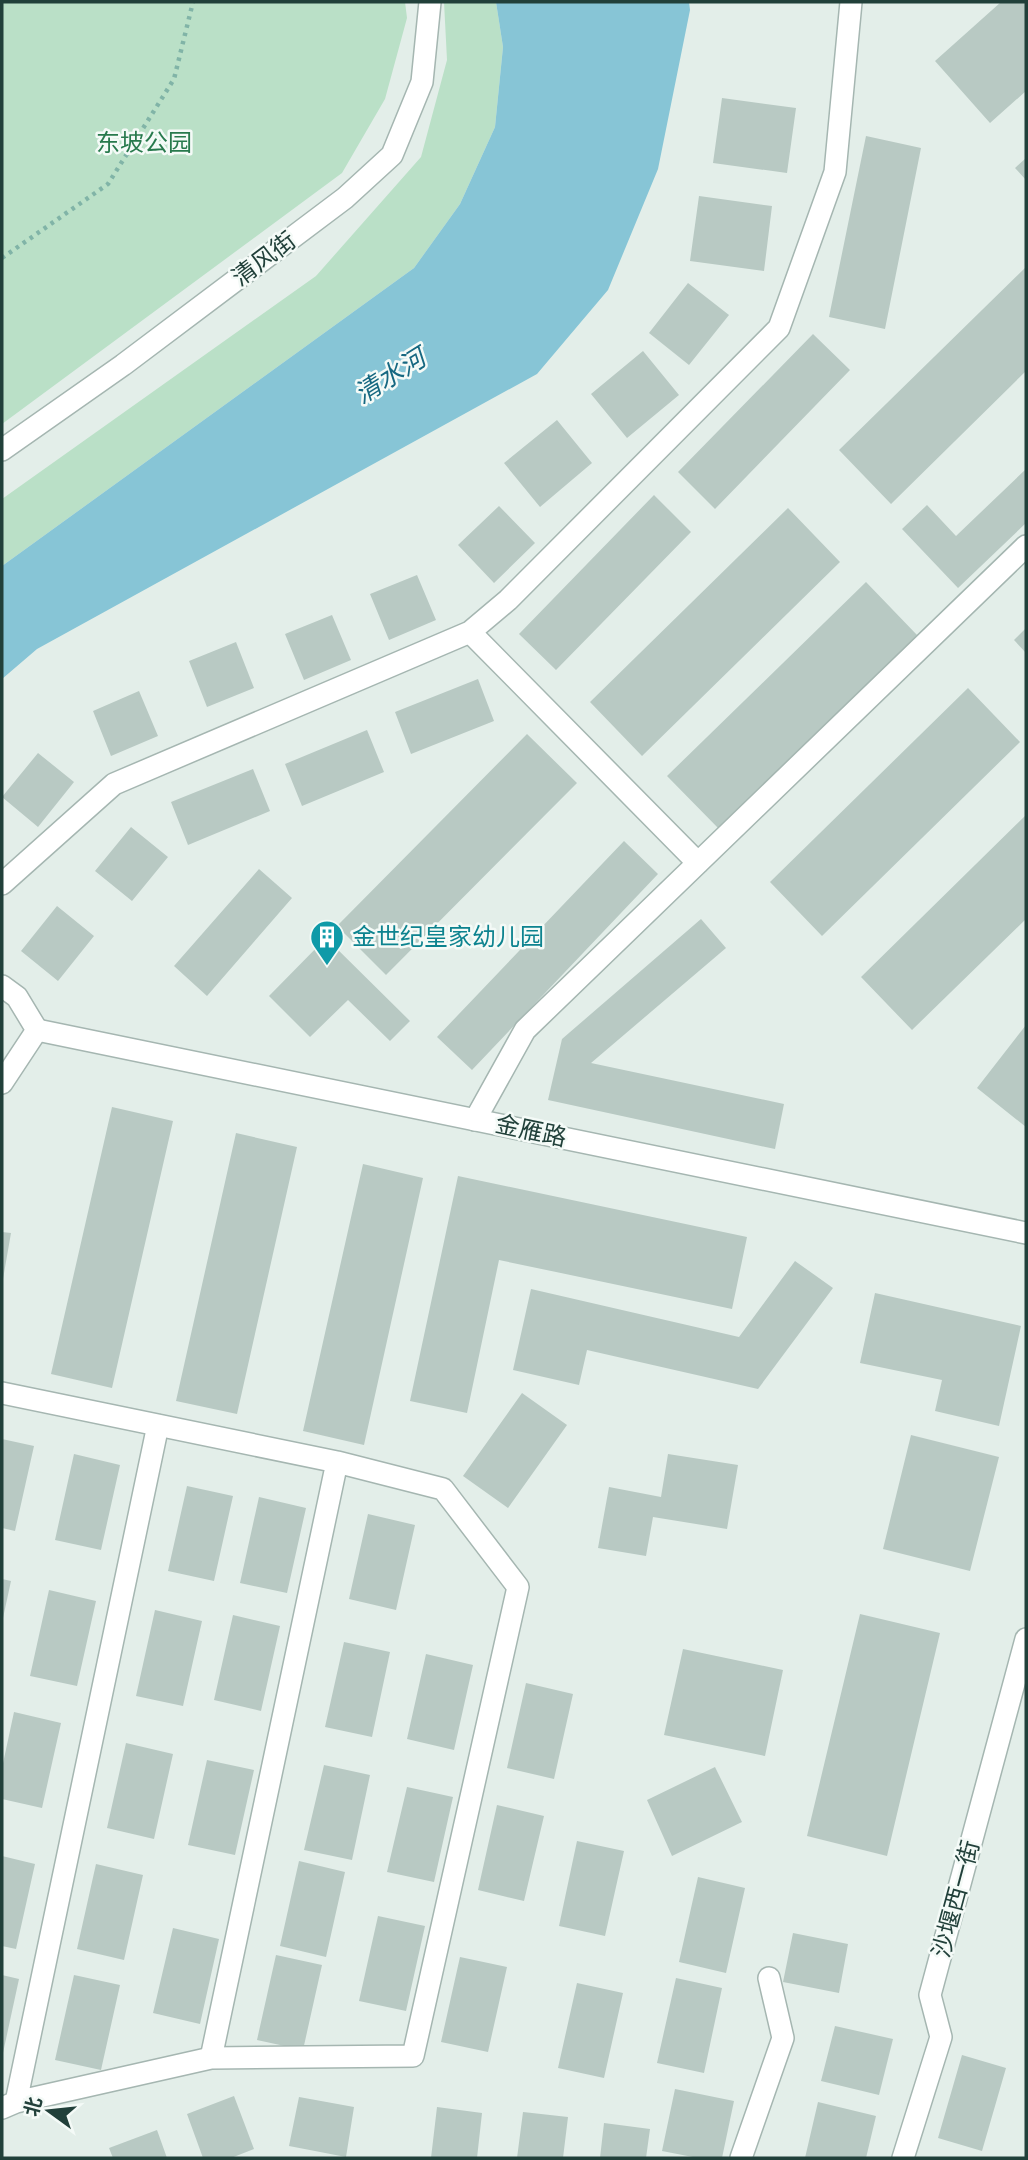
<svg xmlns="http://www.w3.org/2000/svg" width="1028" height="2160" viewBox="0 0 1028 2160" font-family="'DM Sans','Noto Sans SC',sans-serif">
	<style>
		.green { fill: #bae0c7 }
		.water { fill: #87c5d6 }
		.building { fill: #b8c9c3 }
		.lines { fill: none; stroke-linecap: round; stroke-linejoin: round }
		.minor-casing { stroke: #a5b6b1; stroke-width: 24 }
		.tertiary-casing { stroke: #a5b6b1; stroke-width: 24 }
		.path { stroke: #81b4a7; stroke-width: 4.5; stroke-dasharray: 3.5 5; stroke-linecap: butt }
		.minor { stroke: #fff; stroke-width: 21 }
		.tertiary { stroke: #fff; stroke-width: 21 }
		.labels { text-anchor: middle; stroke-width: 5; stroke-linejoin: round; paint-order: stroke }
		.park-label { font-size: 24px; fill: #287a4d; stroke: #f4faf7 }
		.street-label { font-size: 24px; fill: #21403a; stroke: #f4faf7 }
		.culture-label { font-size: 24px; fill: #0d838f; stroke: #f4faf7; text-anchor: start }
		.water-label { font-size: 26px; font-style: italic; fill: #166881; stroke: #f4faf7 }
	</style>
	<rect width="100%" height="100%" fill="#e3eee9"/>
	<!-- green -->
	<path class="green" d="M2 2H405L407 18 385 99 342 173 2 424Z
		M444 2H496L503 47 495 127 460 204 414 268 2 566V499L316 276 421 157 447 60Z"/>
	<!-- water -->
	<path class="water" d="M496 2H689L690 10 658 169 608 290 537 374 37 649 2 679V566L414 268 460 204 495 127 503 47Z"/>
	<!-- building -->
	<path class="building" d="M1001 2H1026V91L990 123 935 61Z
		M722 98 796 108 787 173 713 163Z
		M866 136 921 148 885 329 829 317Z
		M1026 158V180L1015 168Z
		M699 196 772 206 764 271 690 261Z
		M1026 267V371L891 504 839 450Z
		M688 283 729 315 689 365 649 333Z
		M813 334 850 370 715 509 678 472Z
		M643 351 679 395 627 438 591 394Z
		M557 420 592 463 540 507 504 463Z
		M1026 469V523L958 588 902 529 927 505 956 536Z
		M654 495 691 532 556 670 519 634Z
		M499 506 535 543 494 583 458 545Z
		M788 508 840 562 642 756 590 702Z
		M417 575 436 620 389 640 370 594Z
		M866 582 917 635 719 829 667 776Z
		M332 615 351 660 304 680 285 634Z
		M1026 628V653L1014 640Z
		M236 642 254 688 207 707 189 661Z
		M478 679 494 721 411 754 395 712Z
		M968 688 1020 742 822 936 770 882Z
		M139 691 158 736 111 756 93 711Z
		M367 730 384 772 302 806 285 764Z
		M527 734 577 783 386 975 337 926Z
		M38 753 74 782 38 827 2 797Z
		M253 769 270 811 188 845 171 802Z
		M1026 815V919L912 1030 861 977Z
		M131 827 168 857 132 901 95 871Z
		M624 841 658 874 472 1070 437 1037Z
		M259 869 292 898 207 996 174 966Z
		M57 906 94 936 58 981 21 951Z
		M701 919 726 948 591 1063 784 1104 775 1149 548 1100 562 1039Z
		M326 938 410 1021 390 1041 348 1000 310 1037 269 996Z
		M1026 1025V1127L977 1088Z
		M112 1107 173 1121 112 1388 51 1374Z
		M236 1133 297 1147 237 1414 176 1401Z
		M363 1164 423 1178 364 1445 303 1431Z
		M458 1176 747 1237 732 1309 499 1260 467 1413 410 1401Z
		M2 1232 11 1233 3 1279H2Z
		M795 1261 833 1288 758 1389 587 1350 579 1385 513 1370 531 1289 739 1337Z
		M875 1293 1021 1326 999 1426 935 1411 942 1380 860 1363Z
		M522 1393 567 1425 508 1508 463 1476Z
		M911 1435 999 1457 970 1571 883 1549Z
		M2 1439 34 1446 15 1531 2 1528Z
		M74 1454 120 1465 101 1550 55 1540Z
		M668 1454 738 1465 727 1529 653 1517 646 1556 598 1548 609 1487 661 1497Z
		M187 1486 233 1496 214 1581 168 1571Z
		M259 1497 306 1508 287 1593 240 1583Z
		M368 1514 415 1525 396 1610 349 1599Z
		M2 1579 11 1581 3 1618H2Z
		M49 1590 96 1601 77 1686 30 1676Z
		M155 1610 202 1621 183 1706 136 1696Z
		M860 1614 940 1633 887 1856 807 1836Z
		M233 1615 280 1626 261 1711 214 1700Z
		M344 1642 390 1652 372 1737 325 1727Z
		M683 1649 783 1670 765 1756 664 1735Z
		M426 1654 473 1665 454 1750 407 1739Z
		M526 1683 573 1694 554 1779 507 1768Z
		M14 1712 61 1723 42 1808 2 1799V1768Z
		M126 1743 173 1754 154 1839 107 1828Z
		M207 1760 254 1770 235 1855 188 1845Z
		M324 1765 370 1775 352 1860 304 1850Z
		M715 1767 742 1822 672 1856 647 1800Z
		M407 1787 453 1797 434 1882 387 1872Z
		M497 1805 544 1816 524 1901 478 1890Z
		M577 1841 624 1851 605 1936 559 1926Z
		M2 1856 35 1864 16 1949 2 1946Z
		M299 1861 345 1872 326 1957 280 1946Z
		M96 1864 143 1875 124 1960 77 1949Z
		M698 1877 745 1888 726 1973 679 1962Z
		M378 1916 425 1926 406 2011 359 2001Z
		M173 1928 219 1939 200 2024 153 2013Z
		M793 1933 848 1944 839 1993 783 1982Z
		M276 1955 322 1965 303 2050 257 2040Z
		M460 1957 507 1967 488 2052 441 2042Z
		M2 1975 19 1979 3 2053H2Z
		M74 1975 120 1985 101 2070 55 2060Z
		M676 1978 722 1988 704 2073 657 2063Z
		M577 1983 623 1993 604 2078 558 2068Z
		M835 2026 893 2039 879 2095 821 2081Z
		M962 2055 1006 2068 982 2151 938 2138Z
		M675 2089 734 2101 722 2158H698L662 2151Z
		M234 2096 254 2149 231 2158H203L187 2114Z
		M299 2097 354 2107 346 2157 289 2146Z
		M818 2102 876 2116 866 2158H805Z
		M437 2107 482 2113 477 2158H431Z
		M523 2112 568 2117 563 2158H517Z
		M604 2123 650 2129 646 2158H600Z
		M157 2130 167 2158H113L109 2148Z"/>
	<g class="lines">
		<!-- minor casing -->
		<g class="minor-casing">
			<path id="minor" d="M2 450 123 365 345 198 392 155 422 82 430 2
				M470 632 698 863
				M2 884 114 784 470 632 508 600 779 328 835 172 851 2
				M2 986 17 997 37 1030 2 1083
				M475 1120 525 1030 1026 546
				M2 1393 337 1462 443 1489 518 1587 413 2056 211 2058 16 2102 2 2108
				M211 2058 337 1462
				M16 2102 158 1425
				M741 2158 783 2038 769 1978
				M903 2158 941 2037 930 1995 1026 1639"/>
		</g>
		<!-- tertiary casing -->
		<g class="tertiary-casing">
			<path id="tertiary" d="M37 1030 1026 1233"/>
		</g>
		<!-- path -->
		<path class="path" d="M2 258 108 184 174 79 193 2"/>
		<!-- minor -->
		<use href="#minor" class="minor"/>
		<!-- tertiary -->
		<use href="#tertiary" class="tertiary"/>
	</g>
	<!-- icons -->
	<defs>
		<g id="building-pin" transform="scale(1.75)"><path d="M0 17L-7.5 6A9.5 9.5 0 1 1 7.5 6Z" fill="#0f9aa8" stroke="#f4faf7"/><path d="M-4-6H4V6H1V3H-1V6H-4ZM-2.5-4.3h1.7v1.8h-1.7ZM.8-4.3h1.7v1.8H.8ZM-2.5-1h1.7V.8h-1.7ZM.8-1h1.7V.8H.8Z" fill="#fff"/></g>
	</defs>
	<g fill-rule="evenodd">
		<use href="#building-pin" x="327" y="937"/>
	</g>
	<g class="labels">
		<!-- park labels -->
		<g class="park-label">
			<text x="144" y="151">东坡公园</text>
		</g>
		<!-- street labels -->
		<g class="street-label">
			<text transform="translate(264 259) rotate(-37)" y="8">清风街</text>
			<text transform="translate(531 1131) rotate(12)" y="8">金雁路</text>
			<text transform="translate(956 1899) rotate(-75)" y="8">沙堰西一街</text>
		</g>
		<!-- culture labels -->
		<g class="culture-label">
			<text x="352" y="945">金世纪皇家幼儿园</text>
		</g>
		<!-- water labels -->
		<g class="water-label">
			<text transform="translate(390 376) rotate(-32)" y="9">清水河</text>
		</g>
	</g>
	<!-- border -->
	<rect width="1028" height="2160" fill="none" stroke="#21403a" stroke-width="7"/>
	<!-- north arrow -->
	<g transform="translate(49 2111) rotate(285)" stroke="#f4faf7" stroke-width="5" paint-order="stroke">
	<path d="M0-5L12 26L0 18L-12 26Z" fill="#21403a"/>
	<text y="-10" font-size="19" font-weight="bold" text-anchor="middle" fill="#21403a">北</text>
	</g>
</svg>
